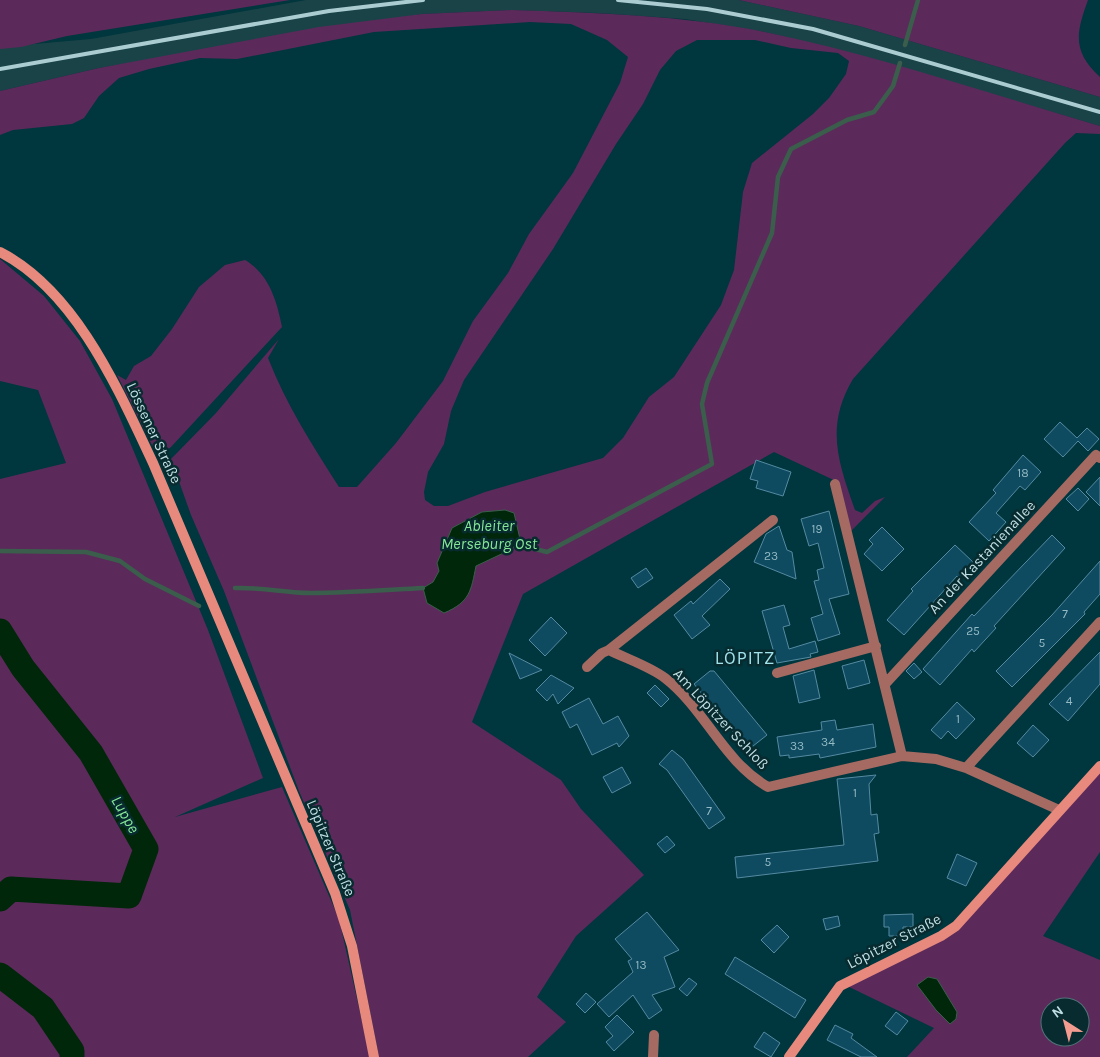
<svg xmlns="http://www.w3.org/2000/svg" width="1100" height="1057" viewBox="0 0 1100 1057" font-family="Karla,sans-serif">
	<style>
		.built { fill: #1a4348 }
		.green { fill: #5b2a5a; fill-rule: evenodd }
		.water { fill: #01270a; stroke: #3a5e4b }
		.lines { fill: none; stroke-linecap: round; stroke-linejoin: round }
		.stream { stroke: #3a5e4b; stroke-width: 4.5 }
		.river { stroke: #01270a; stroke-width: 25 }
		.building { fill: #0e4b61; stroke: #558aa2 }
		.street { stroke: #a56a62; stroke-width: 10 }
		.secondary { stroke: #e8897d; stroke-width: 10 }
		.rail { stroke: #abcdd2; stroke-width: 4 }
		.labels { text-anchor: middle; stroke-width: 5; stroke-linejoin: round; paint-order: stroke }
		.number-label { font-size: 12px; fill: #94bac3 }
		.street-label { font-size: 15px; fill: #c0dfe4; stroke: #072b2f }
		.water-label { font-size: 16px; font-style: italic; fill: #87e796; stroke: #072b2f }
		.quarter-label { font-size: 18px; letter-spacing: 1px; fill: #a1e2eb; stroke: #072b2f }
	</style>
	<rect width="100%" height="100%" fill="#00363d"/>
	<!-- built -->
	<path class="built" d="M306 0H739L859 26 1100 97V126L852 53 765 32 685 19 599 13 512 10 422 14 99 68 0 91V47L91 39Z"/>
	<!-- green -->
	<path class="green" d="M0 0H290L67 36 21 47 0 49Z
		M739 0H1088C1076 33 1072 51 1100 77V97L859 26Z
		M512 10C597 13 682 15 765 32 877 55 990 94 1100 126V134L1076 133 1065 143 853 379C825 426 838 462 855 510L862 513 875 501 885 497 851 531 838 482 774 452 523 594 472 722 561 780 581 809 644 875 576 936 537 997 566 1022 528 1057H379L350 910 299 791 224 591 191 515 171 459 216 413 279 339 268 358C286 404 312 445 339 487H357L396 443 443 381 473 321 508 273 529 234 573 173 620 83 628 57 607 40 571 24 530 22 374 32 237 59 200 58 149 69 119 78 99 96 84 118 72 124 13 130 0 135V91L99 68 319 27 422 14ZM697 40H755L791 48 838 53 849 61 846 74 829 98 813 114 752 163 743 192 734 270 721 305 674 377 649 397 623 438 603 458 485 492 448 506H434L425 500 424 492 428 472 444 444 451 411 464 380 553 249 616 144 643 104 660 70 676 51Z
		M0 259 44 296 80 341 112 399 208 630 263 778 175 817 282 787 339 919 370 1057H0V479L66 463 38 390 0 381Z
		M245 260C269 274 277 301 282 327L171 447 164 452 153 447 117 375 126 380 134 366 151 356 172 329 199 287 225 265Z
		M1100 768V852L1043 936 1100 960V1057H907L934 1028 843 984 941 936ZM1050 1007H1080V1037H1050Z"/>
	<!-- water -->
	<path class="water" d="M505 510 514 513 520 539 512 549 476 566C471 591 470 602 444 613L427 603 423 588 433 582 439 571 437 563 452 528 482 512Z
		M928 977 937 979 957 1012 956 1019 950 1024 936 1010 917 985Z"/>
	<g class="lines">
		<!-- stream -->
		<path class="stream" d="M905 45 918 0
			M516 544 547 552 712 464 702 404 707 383 772 233 778 177 791 149 847 120 874 112 893 86 900 63
			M0 551 86 552 120 561 145 579 199 606
			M235 588C261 587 286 593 311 593 348 593 386 590 423 588"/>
		<!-- river -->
		<path class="river" d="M0 631 23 668 91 753 146 849 129 896 11 889 0 899
			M0 975 43 1008 72 1051V1057"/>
	</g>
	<!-- building -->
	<path class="building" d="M1060 422 1077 438 1087 428 1099 439 1088 451 1078 441 1063 457 1044 439Z
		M1023 455 1041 472 1025 490 1020 486 996 513 1006 522 989 541 969 522 996 493 993 490Z
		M756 460 791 472 783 496 756 488 758 481 750 479Z
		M1100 477V506L1086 492Z
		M1078 488 1089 499 1078 511 1066 499Z
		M829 511 849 594 829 599 840 634 818 641 811 618 823 614 814 581 819 580 817 570 824 568 818 543 809 546 801 519Z
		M779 526 787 550 792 552 796 579 754 562 766 534Z
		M882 527 904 549 882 571 864 554 873 544 869 540Z
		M1052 535 1065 548 994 626 996 628 974 652 972 649 940 685 923 669 972 614 974 616Z
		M955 545 973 562 959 578 957 576 904 635 887 620 913 591 911 589Z
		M1100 561V594L1084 612 1085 614 1012 687 996 671 1052 615Z
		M646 568 653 578 638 588 631 578Z
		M720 579 730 589 702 616 710 625 692 639 674 615 691 601 693 604Z
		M784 605 790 625 783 627 789 649 815 641 818 652 810 654 811 657 777 663 762 611Z
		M551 617 567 633 545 656 529 640Z
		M1100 652V684L1068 721 1049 704Z
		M509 653 542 670 520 679Z
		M864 660 870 683 848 689 842 666Z
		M914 663 922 672 914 679 906 671Z
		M814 670 820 698 799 703 793 676Z
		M710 671H714L767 735 748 750 694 684Z
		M551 675 574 688 558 704 553 694 547 701 536 690Z
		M655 685 669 699 661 707 647 693Z
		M589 698 603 724 618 716 629 736 619 747 617 743 592 755 577 724 570 728 562 712Z
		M957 702 975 719 956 739 948 731 941 739 931 730Z
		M835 720 837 730 873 724 876 747 820 758 819 754 789 758V755L780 756 777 737 822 730 821 722Z
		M1033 725 1049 740 1033 757 1017 743Z
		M672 750 683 759 725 818 709 829 667 770 659 764Z
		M622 767 631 783 612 793 603 777Z
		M876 775 869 784 871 815 877 814 879 833 874 834 878 861 737 878 735 857 844 845 837 779Z
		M667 836 675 845 665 853 657 844Z
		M957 854 977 863 966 886 947 878Z
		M647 912 679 950 664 957 675 987 652 995 662 1010 649 1019 633 995 609 1017 597 1004 633 972 628 961 632 959 615 939Z
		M913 914V927H903V936H889V927H884V915Z
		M838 916 840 926 826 930 823 919Z
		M777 925 789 937 774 953 761 940Z
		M735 957 806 1000 795 1018 725 974Z
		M689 978 697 984 687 996 679 989Z
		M586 993 596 1002 585 1013 576 1004Z
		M896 1012 908 1021 897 1035 885 1026Z
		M617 1015 634 1032 614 1051 606 1042 613 1036 605 1027Z
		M835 1025 853 1034 851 1038 877 1057H861L827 1040Z
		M764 1032 780 1043 771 1057 754 1047Z"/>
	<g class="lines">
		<!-- street -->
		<path class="street" d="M835 484 902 756
			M773 520 609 650C627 659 649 666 665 678 705 709 723 761 768 787L902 756 936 759 966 768 1059 810
			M587 667 602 653 609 650
			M777 673 876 646
			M886 683 1096 455 1100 458
			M966 768 1100 622
			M653 1057 654 1035"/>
		<!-- secondary -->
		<path class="secondary" d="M0 252C76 291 118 389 153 463L335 893 352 946 374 1057
			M789 1057 840 986 941 936 956 926 1100 766"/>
		<!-- rail -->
		<path class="rail" d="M618 0 707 9 813 29 1100 112
			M0 69 329 11 423 0"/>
	</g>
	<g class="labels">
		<!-- number labels -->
		<g class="number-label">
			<text x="1023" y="477">18</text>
			<text x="817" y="533">19</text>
			<text x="771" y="560">23</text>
			<text x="1065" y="618">7</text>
			<text x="973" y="635">25</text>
			<text x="1042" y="647">5</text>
			<text x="1069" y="705">4</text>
			<text x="958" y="723">1</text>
			<text x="828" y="746">34</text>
			<text x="797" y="750">33</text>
			<text x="855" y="797">1</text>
			<text x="709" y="815">7</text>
			<text x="768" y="866">5</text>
			<text x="641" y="969">13</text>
		</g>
		<!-- street labels -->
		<g class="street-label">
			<text transform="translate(154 433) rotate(65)" y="5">Lössener Straße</text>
			<text transform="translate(982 557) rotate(-47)" y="5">An der Kastanienallee</text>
			<text transform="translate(721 719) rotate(47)" y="5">Am Löpitzer Schloß</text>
			<text transform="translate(331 848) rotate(67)" y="5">Löpitzer Straße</text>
			<text transform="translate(894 941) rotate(-27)" y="5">Löpitzer Straße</text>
		</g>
		<!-- water labels -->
		<g class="water-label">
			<text x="489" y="531">Ableiter<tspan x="489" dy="18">Merseburg Ost</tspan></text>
			<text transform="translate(126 814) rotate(60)" y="6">Luppe</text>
		</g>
		<!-- quarter labels -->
		<g class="quarter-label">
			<text x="745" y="664">LÖPITZ</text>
		</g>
	</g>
	<!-- north arrow -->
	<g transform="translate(1065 1022) rotate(324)"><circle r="24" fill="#072b2f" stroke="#517377"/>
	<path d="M0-4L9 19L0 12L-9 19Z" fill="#f59c91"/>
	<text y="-8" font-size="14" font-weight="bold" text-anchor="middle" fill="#c0dfe4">N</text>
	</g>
</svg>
